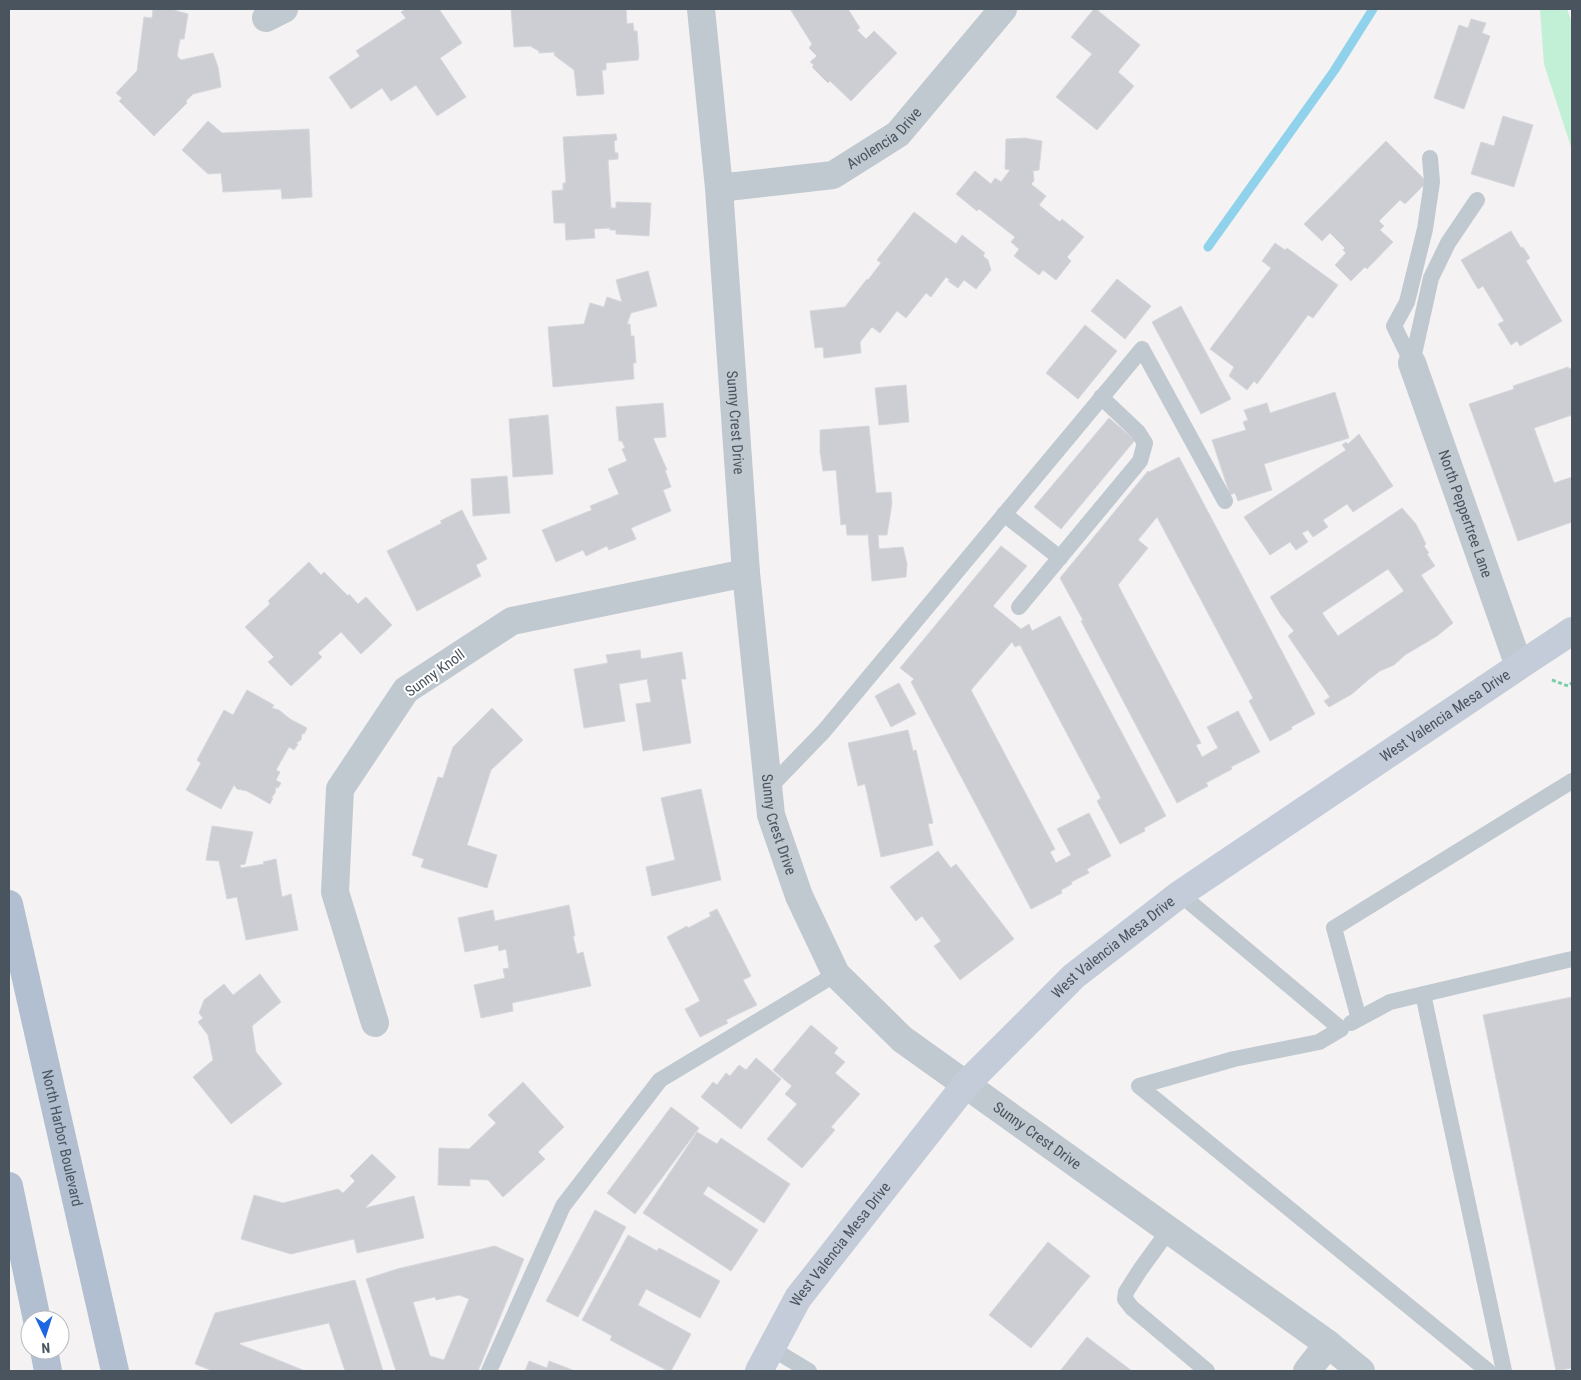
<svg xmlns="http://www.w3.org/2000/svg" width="1581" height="1380" viewBox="0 0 1581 1380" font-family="'Roboto Condensed',sans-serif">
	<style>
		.green { fill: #c2f0d7 }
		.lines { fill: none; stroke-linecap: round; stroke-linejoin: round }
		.stream { stroke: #90d2ec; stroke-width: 9 }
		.building { fill: #ccced4; stroke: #d6d8dd; fill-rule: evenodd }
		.path { stroke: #7bcdaa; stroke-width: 3; stroke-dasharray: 4 2.5; stroke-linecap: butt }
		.lane { stroke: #c0c8d0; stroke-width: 16 }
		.street { stroke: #c0c8d0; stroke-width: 28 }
		.secondary { stroke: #c3ccd8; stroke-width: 28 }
		.primary { stroke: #b2bfd0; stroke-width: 28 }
		.labels { text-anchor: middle; stroke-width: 4; stroke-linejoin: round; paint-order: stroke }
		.street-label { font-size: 15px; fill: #4a545f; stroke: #fff }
	</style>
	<rect width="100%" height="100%" fill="#f4f2f2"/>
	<!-- green -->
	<path class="green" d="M1540 9H1567L1572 23V150L1544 64Z"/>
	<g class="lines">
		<!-- stream -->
		<path class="stream" d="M1208 247 1334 71 1373 9"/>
	</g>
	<!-- building -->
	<path class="building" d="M153 9H170L188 14 184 39H180L177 56 181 60 213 53 218 67 221 87 193 94 186 101 187 103 154 136 119 101 122 98 116 93 137 71 144 17 152 18Z
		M406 9H439L462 43 440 58 466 97 437 116 416 85 391 101 382 88 351 109 329 77 360 56 356 51 406 18 401 12Z
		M507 9H626L627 24 633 23 634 31H637L639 56 638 60 606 63V70H602L604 94 577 96 574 70 554 55 555 52 539 53V51L530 46 514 47 511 9Z
		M790 9H848L860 28 857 30 866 39 874 31 897 53 851 101 830 81 828 83 812 67 814 65 810 62 817 56 809 48 812 44Z
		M1094 9H1096L1140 45 1118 72 1134 86 1097 130 1056 97 1092 54 1071 37Z
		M1471 19 1486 23 1482 33 1490 36 1464 109 1434 98 1459 25 1468 28Z
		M1503 116 1533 125 1514 187 1471 174 1481 142 1494 146Z
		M208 121 222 133 309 129 312 197 282 199 281 189 223 192 221 173 208 174 182 150Z
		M616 134 617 140 614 141 615 153H618V159L608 160 611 208H616V202L651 203 649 236 616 234V230H610V228L594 229 595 238 566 240 565 223H554L552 191 563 190V183H566L563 137Z
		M1025 138 1042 141 1039 170 1033 171 1034 181 1031 184 1046 196 1039 205 1060 222 1062 219 1084 237 1067 257 1071 261 1056 280 1043 270 1039 275 1014 256 1019 249 1011 242 1015 237 979 209 977 211 956 194 975 171 991 184 995 178 1001 182 1010 170 1005 169 1006 139Z
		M1386 141 1427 182 1405 204 1400 200 1379 221 1384 226 1380 230 1393 242 1367 269 1365 267 1351 281 1335 265 1346 253 1343 250 1345 248 1330 233 1322 241 1304 224Z
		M914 212 956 244 962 235 985 253 983 256 988 260 991 270 976 289 964 280 958 288 948 281 950 280 946 277 931 297 926 293 906 318 897 311 880 333 872 327 860 342 861 353 824 358 823 347 815 348 810 311 845 307 867 279 868 280 881 263 877 260Z
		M1511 231 1521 248 1523 247 1530 258 1526 261 1562 321 1520 346 1517 341 1511 345 1498 324 1504 321 1483 286 1478 289 1461 260Z
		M1275 243 1285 250 1287 248 1338 285 1313 318 1308 315 1257 384 1254 381 1247 390 1229 376 1234 367 1210 349 1271 268 1262 261Z
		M648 271 657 306 631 313 627 324H630L631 336H634L636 363H633L634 379 553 387 548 327 584 324 590 303 604 307 607 297 622 302 616 280Z
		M1117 279 1151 306 1125 339 1091 311Z
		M1181 306 1231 399 1201 414 1152 322Z
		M1085 325 1117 351 1078 399 1046 373Z
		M1568 367 1569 369 1572 368V415L1534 428 1554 483 1572 477V522L1518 541 1469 404 1514 389 1513 386Z
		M906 385 909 422 879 425 875 388Z
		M1335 392 1349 438 1264 464 1272 490 1238 501 1235 493 1230 495 1212 440 1246 430 1243 422 1248 420 1244 410 1267 403 1270 413Z
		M663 403 666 437 653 438 667 470H665L671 487 663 490 671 511 631 528 636 539 609 550 607 546 586 556 583 550 556 562 542 530 592 510 590 506 619 494 608 469 627 461 622 449 625 448 622 441H619L616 407Z
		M548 415 553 474 513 477 509 419Z
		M1109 418 1135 440 1061 529 1034 507Z
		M869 426 876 493 891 492 892 503 887 535H878L879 549 903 547 907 564 906 577 872 581 868 534 867 535H847L846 524 841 525 836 470 823 471 820 452V430Z
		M1359 434 1393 486 1353 512 1347 504 1323 520 1328 527 1313 537 1308 530 1302 533 1308 542 1296 550 1290 542 1270 555 1244 517 1346 450 1342 445 1346 442 1348 444Z
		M1179 457 1315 714 1291 727 1292 729 1270 741 1249 701 1253 698 1157 517 1138 540 1148 548 1118 585 1201 743 1196 745 1202 757 1218 748 1207 727 1238 711 1260 752 1231 767 1232 769 1206 783 1208 786 1177 803 1081 621 1083 620 1060 578 1148 471 1149 472Z
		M507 476 510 513 473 516 471 479Z
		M1402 508 1416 524 1426 544 1424 546 1429 553 1427 554 1435 566 1421 575 1453 623 1437 636 1405 655 1394 665 1380 671 1368 680 1352 694 1329 707 1324 701 1330 697 1288 636 1294 631 1281 615 1270 597ZM1388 569 1404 591 1338 636 1322 613Z
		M462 510 487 559 476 565 481 576 417 611 387 551 442 523 440 521Z
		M1001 546 1027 566 993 606 1021 629 1029 624 1032 631 1060 616 1166 816 1144 828 1145 831 1120 844 1097 801 1101 798 1020 645 1015 647 1012 642 971 690 1055 849 1050 852 1056 863 1071 855 1057 829 1089 813 1111 856 1087 869 1089 873 1071 882 1072 884 1061 890 1062 893 1031 909 911 682 914 679 900 668Z
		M309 562 321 575 324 572 348 596 349 594 358 604 366 597 392 625 361 654 341 632 318 653 322 657 291 686 268 662 274 657 245 627 270 604 268 601Z
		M640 650 641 659 682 652 686 679H681L691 743 643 751 636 704 651 702 647 679 619 684 625 721 584 728 574 669 608 663 606 655Z
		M899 683 916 714 891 727 875 696Z
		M247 690 274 705 272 708 279 710 290 719 307 728 304 734 302 733 301 740 296 743 298 744 294 750 289 747 276 770 280 772 276 780 281 783 278 788 276 787 275 793 271 798H273L270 804 247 791 237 789 234 785 221 809 186 790 201 763 197 760 224 710 233 715Z
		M492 708 523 740 491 770 467 845 497 855 487 888 421 867 424 859 412 855 438 777 443 778 453 747Z
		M908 730 913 751 916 750 933 823 928 824 933 845 881 857 865 784 858 786 848 743Z
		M701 789 721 880 652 896 646 867 675 860 661 798Z
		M212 826 253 832 245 864 240 865 241 868 264 864 263 862 276 859 282 897 291 894 298 930 246 940 237 897 227 899 219 861 206 860Z
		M938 851 951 868 956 864 1014 939 960 980 934 946 941 941 922 916 916 921 890 887Z
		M569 905 575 936H573L577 954 583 952 591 986 512 1003 513 1011 481 1018 474 985 505 978 503 969 509 968 506 949 499 951 498 945 465 952 458 918 493 910 495 921Z
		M717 909 751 976 743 980 757 1005 726 1020 728 1023 700 1037 685 1009 700 1001 667 937 687 926 688 928 711 916 709 913Z
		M260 974 281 1002 252 1026 256 1052 282 1084 231 1124 193 1077 213 1060 208 1035 198 1022 203 1018 199 1013 204 1000 224 984 233 995Z
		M1572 997V1368L1556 1371 1483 1015Z
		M811 1025 838 1048 834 1053 845 1062 835 1073 860 1094 831 1127 835 1130 802 1168 767 1139 797 1104 785 1094 792 1086 773 1070Z
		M756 1058 781 1079 741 1129 701 1097 713 1082 717 1085 726 1073 730 1076 739 1065 746 1070Z
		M523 1082 564 1127 538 1152 545 1159 503 1197 488 1180 470 1179V1186L438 1185 439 1148 469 1149 496 1123 488 1115Z
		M671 1107 699 1128 635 1214 607 1193Z
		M697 1132 717 1144 721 1138 790 1184 764 1223 708 1186 703 1194 758 1230 731 1271 643 1213Z
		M372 1154 396 1177 365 1208 414 1196 424 1238 357 1253 354 1239 291 1254 241 1239 254 1195 283 1203 338 1189 343 1193 355 1181 350 1176Z
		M595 1210 626 1227 578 1317 546 1301Z
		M628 1235 657 1251 659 1248 720 1281 700 1318 646 1289 638 1305 691 1334 671 1371H668L610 1340 612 1336 582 1320Z
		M1048 1242 1090 1276 1031 1348 989 1315Z
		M495 1246 524 1259 478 1371H396L366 1279 397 1269ZM459 1295 469 1299 444 1360 430 1356 413 1302 435 1297 436 1300Z
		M355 1280 383 1371H345L329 1323 240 1343 239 1344 305 1371H213L195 1364 215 1313Z
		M1087 1337 1132 1371H1060Z
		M529 1361 547 1368 549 1361 575 1371H525Z"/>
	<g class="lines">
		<!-- path -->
		<path class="path" d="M1552 680 1568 686 1572 683"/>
		<!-- lane -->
		<path class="lane" d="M1412 363 1394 326 1407 302 1425 229 1432 182 1430 158
			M1412 363 1431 278 1448 243 1477 200
			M1004 514 1060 558
			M1019 607 1140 461 1145 443 1138 432 1101 397
			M768 789 824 731 1142 349 1225 501
			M1180 894 1341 1029 1319 1042 1234 1059 1139 1086 1488 1371
			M1423 994 1504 1371
			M1359 1019 1334 928 1572 781
			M1351 1023 1390 1002 1572 959
			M1169 1230 1140 1270 1126 1292 1125 1299 1132 1308 1207 1371
			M771 1348 809 1371
			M489 1371 563 1206 660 1080 836 974"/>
		<!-- street -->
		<g class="street">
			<path id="s1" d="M701 9 719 188 746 573 771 815 799 896 836 974 902 1039 1328 1344 1361 1371"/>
			<path d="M266 18 284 9"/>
			<path id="s2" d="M719 188 833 175 898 134 1003 9"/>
			<path id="s3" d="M1412 363 1519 666"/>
			<path d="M375 1023 335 892 340 789 406 690 512 621 746 573"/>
			<path d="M1307 1371 1328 1344"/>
		</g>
		<!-- secondary -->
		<path class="secondary" id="s4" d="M759 1371 798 1298 966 1084 1074 976 1180 894 1519 666 1572 631"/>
		<!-- primary -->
		<g class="primary">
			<path id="s5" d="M9 904 115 1371"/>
			<path d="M9 1186 37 1320"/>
			<path d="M44 1350 48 1371"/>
		</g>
	</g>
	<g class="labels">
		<!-- street labels -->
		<g class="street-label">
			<text dy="5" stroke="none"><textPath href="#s2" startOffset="178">Avolencia Drive</textPath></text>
			<text dy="5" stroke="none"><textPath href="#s1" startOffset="415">Sunny Crest Drive</textPath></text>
			<text dy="5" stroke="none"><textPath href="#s3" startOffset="160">North Peppertree Lane</textPath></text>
			<text transform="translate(435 673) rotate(-36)" y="5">Sunny Knoll</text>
			<text dy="5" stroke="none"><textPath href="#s4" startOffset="961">West Valencia Mesa Drive</textPath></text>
			<text dy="5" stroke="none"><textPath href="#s1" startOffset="820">Sunny Crest Drive</textPath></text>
			<text dy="5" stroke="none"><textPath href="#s4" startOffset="556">West Valencia Mesa Drive</textPath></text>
			<text dy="5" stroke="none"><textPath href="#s1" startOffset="1240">Sunny Crest Drive</textPath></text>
			<text dy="5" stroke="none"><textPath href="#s5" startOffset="240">North Harbor Boulevard</textPath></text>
			<text dy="5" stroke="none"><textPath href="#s4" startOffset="151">West Valencia Mesa Drive</textPath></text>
		</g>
	</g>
	<!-- border -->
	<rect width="1581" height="1380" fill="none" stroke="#4a545f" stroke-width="20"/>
	<!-- north arrow -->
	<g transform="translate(45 1335) rotate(176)"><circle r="24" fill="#ffffff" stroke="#b7bbbf"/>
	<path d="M0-4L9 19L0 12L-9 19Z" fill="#1d66e3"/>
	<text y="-8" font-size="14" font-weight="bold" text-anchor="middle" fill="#4a545f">N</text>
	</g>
</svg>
